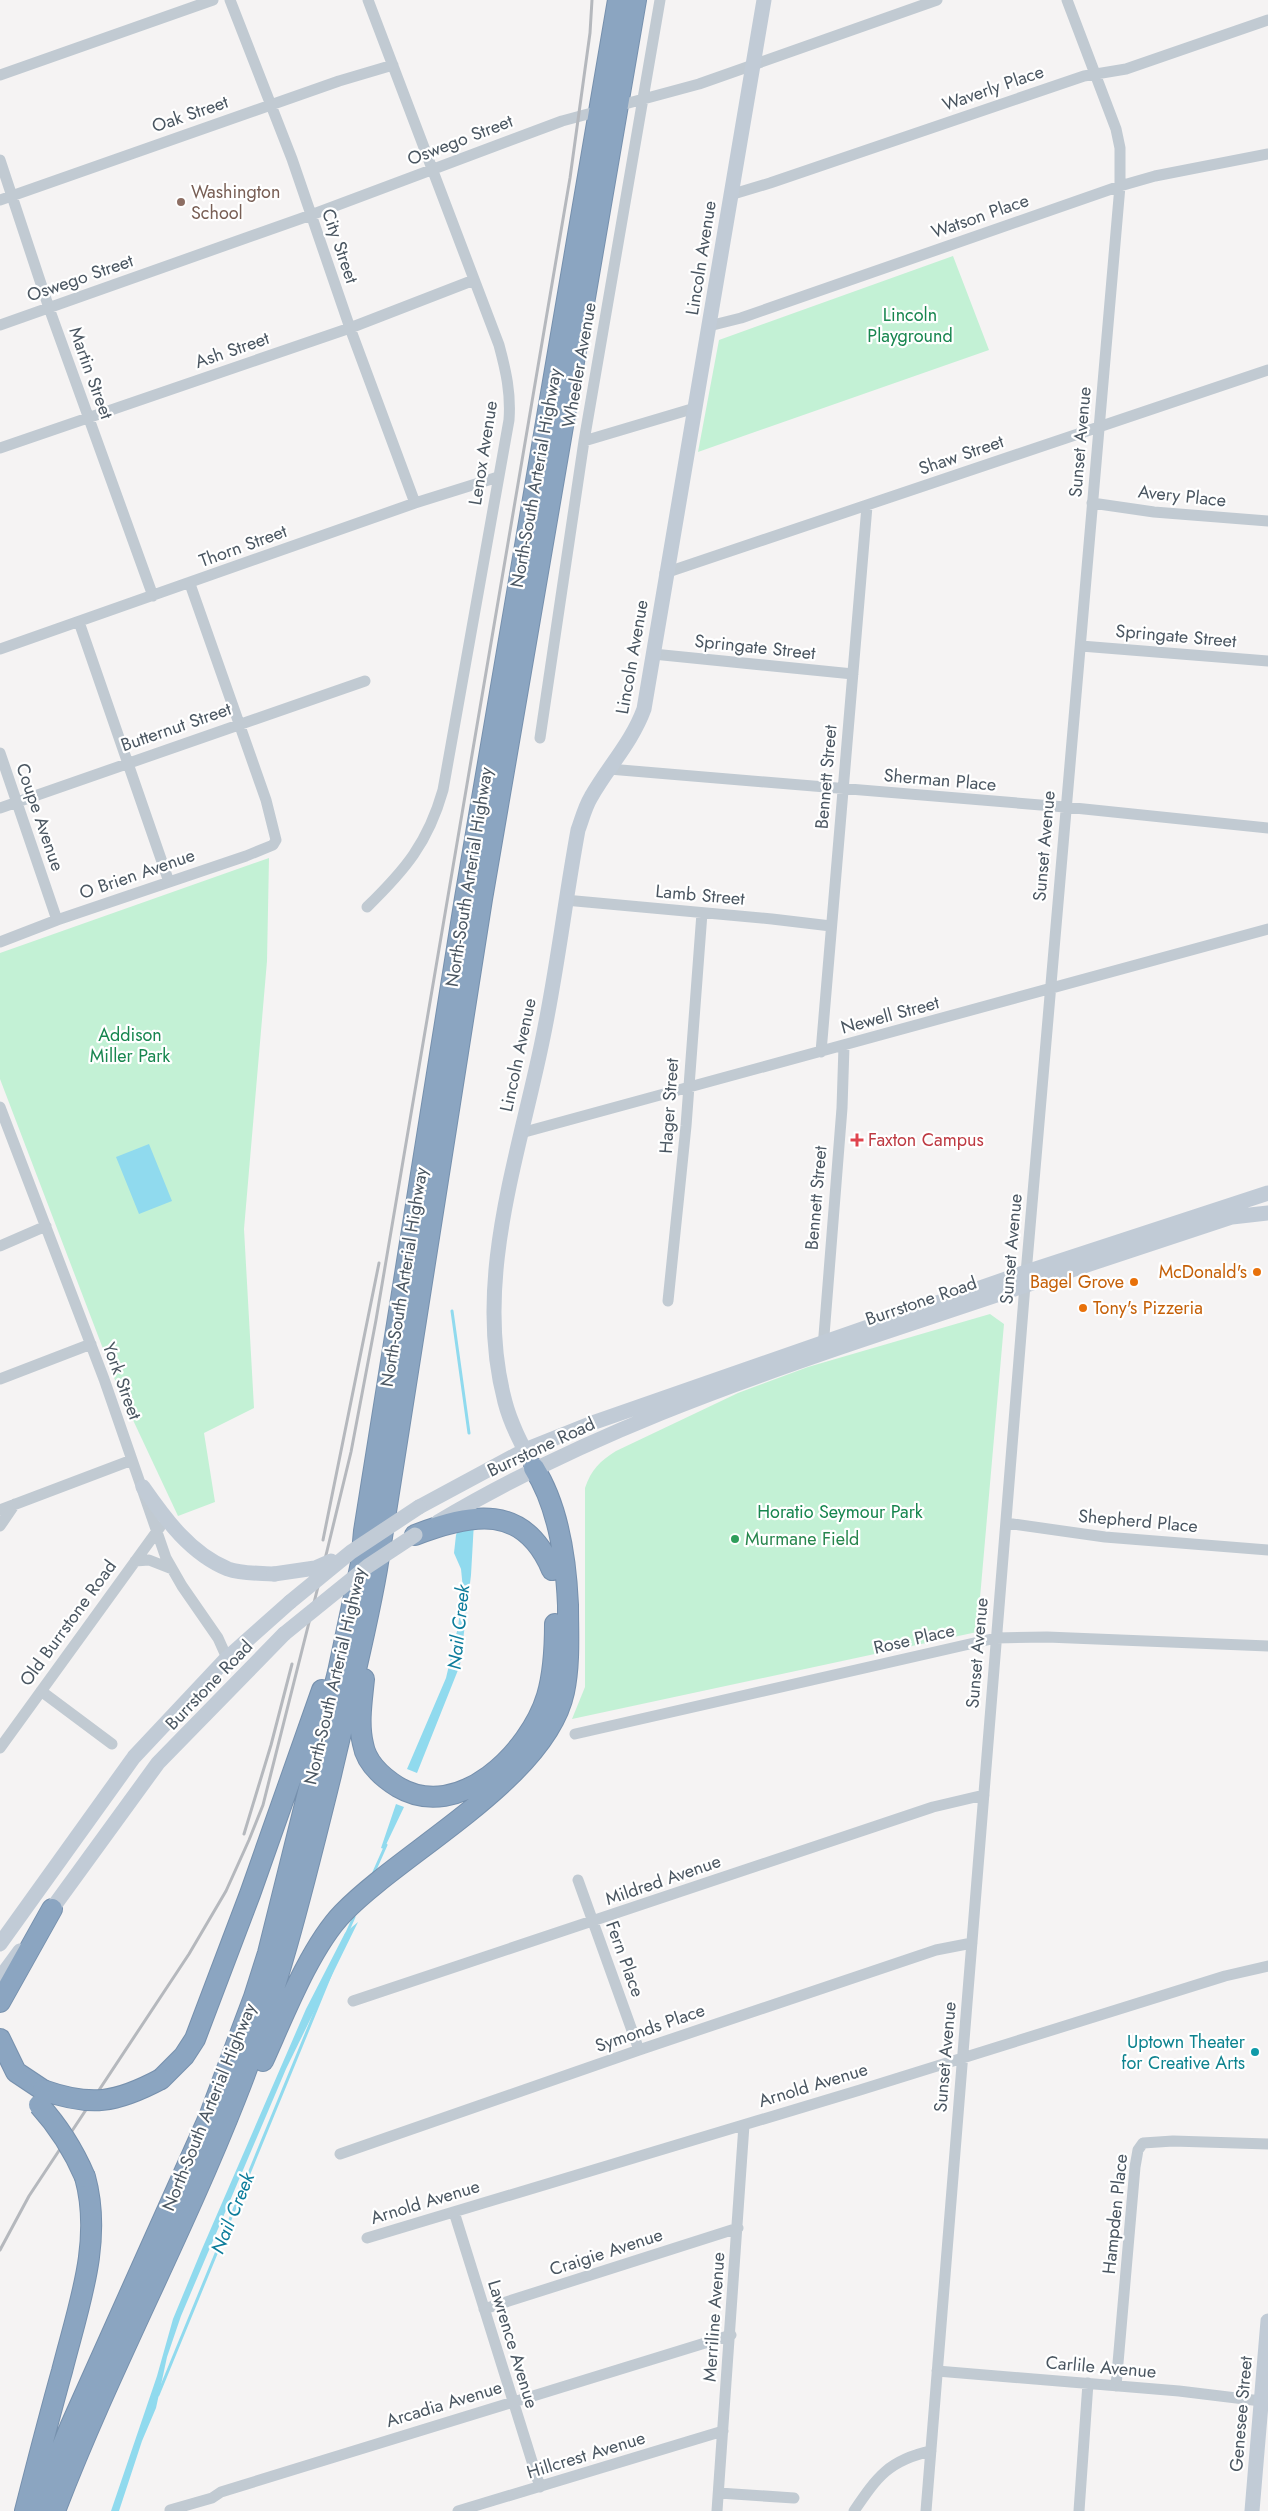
<svg xmlns="http://www.w3.org/2000/svg" width="1268" height="2511" viewBox="0 0 1268 2511" font-family="Jost,sans-serif">
	<style>
		.green { fill: #c3f1d5 }
		.water { fill: #90daee }
		.lines { fill: none; stroke-linecap: round; stroke-linejoin: round }
		.stream { stroke: #90daee; stroke-width: 3 }
		.highway-casing { stroke: #7690ad; stroke-width: 22 }
		.street { stroke: #c1cad2; stroke-width: 11 }
		.secondary { stroke: #c1cbd6; stroke-width: 15 }
		.highway { stroke: #8ba5c1; stroke-width: 20 }
		.rail { stroke: #b5b8bd; stroke-width: 3 }
		.highway-bridge-casing { stroke: #7690ad; stroke-width: 22; stroke-linecap: butt }
		.secondary-bridge { stroke: #c1cbd6; stroke-width: 15 }
		.highway-bridge { stroke: #8ba5c1; stroke-width: 20 }
		.education-dot { fill: #8d6e63; stroke: #fff; stroke-width: 2 }
		.health-dot { fill: #e0444e; stroke: #fff; stroke-width: 2 }
		.food-dot { fill: #e8710a; stroke: #fff; stroke-width: 2 }
		.leisure-dot { fill: #2e9e5b; stroke: #fff; stroke-width: 2 }
		.culture-dot { fill: #0f9aa8; stroke: #fff; stroke-width: 2 }
		.labels { text-anchor: middle; stroke-width: 4.5; stroke-linejoin: round; paint-order: stroke }
		.street-label { font-size: 18px; fill: #4a5661; stroke: #fff }
		.education-label { font-size: 18px; fill: #785e54; stroke: #fff; text-anchor: start }
		.park-label { font-size: 18px; fill: #17864f; stroke: #fff }
		.health-label { font-size: 18px; fill: #be3a42; stroke: #fff; text-anchor: start }
		.food-label { font-size: 18px; fill: #c56008; stroke: #fff; text-anchor: end }
		.leisure-label { font-size: 18px; fill: #27864d; stroke: #fff; text-anchor: start }
		.culture-label { font-size: 18px; fill: #0d838f; stroke: #fff; text-anchor: end }
		.water-label { font-size: 19px; font-style: italic; fill: #0c7c9b; stroke: #fff }
	</style>
	<rect width="100%" height="100%" fill="#f5f3f3"/>
	<!-- green -->
	<path class="green" d="M953 256 989 350 698 452 719 340Z
		M269 858 267 961 244 1229 254 1408 204 1433 215 1502 178 1516 118 1388 0 1079V953Z
		M990 1314 1004 1324 977 1632 572 1719 585 1687V1488C591 1470 600 1461 616 1451L738 1393 808 1367Z"/>
	<!-- water -->
	<path class="water" d="M149 1144 172 1201 139 1214 116 1157Z
		M474 1522 471 1575 460 1665 417 1773 407 1769 446 1678 458 1627 463 1589 461 1569 454 1553 456 1535 460 1525Z
		M396 1804 404 1807 384 1849 381 1848Z
		M358 1922 286 2069 181 2316 167 2357 156 2408 142 2441 119 2511H111L157 2376 173 2319 202 2249 306 2009 345 1933Z"/>
	<g class="lines">
		<!-- stream -->
		<path class="stream" d="M452 1311 469 1433
			M460 1610 463 1584
			M374 1872 386 1845
			M346 1935 354 1917
			M158 2395 332 1971"/>
		<!-- highway casing -->
		<g class="highway-casing">
			<path id="highway" d="M415 1535C472 1513 524 1503 552 1570
				M364 1679C362 1700 358 1723 363 1744 366 1762 382 1777 398 1787 459 1823 530 1752 547 1696 554 1672 555 1649 555 1624
				M0 2002 52 1909
				M0 2039 16 2072 43 2090
				M263 2061C283 2017 310 1947 343 1913 403 1851 546 1778 564 1692 570 1663 568 1634 568 1605 566 1559 559 1507 534 1468
				M161 2079 184 2056 195 2039 250 1894 322 1690
				M25 2511C37 2464 49 2417 62 2371 78 2307 103 2242 85 2177
				M36 2511 71 2425 209 2117 254 1997 268 1953 338 1672 361 1563 364 1531 465 898 618 0
				M55 2511C109 2370 181 2237 236 2097 278 1992 304 1884 331 1775 347 1706 365 1638 377 1569L482 899 636 0"/>
		</g>
		<!-- street -->
		<path class="street" d="M230 0 292 159 350 328 415 503
			M0 75 213 0
			M0 160 49 308 153 596
			M730 195 770 183 1084 76 1126 69 1268 20
			M0 200 339 81 393 65
			M0 325 311 215 562 121 699 84 937 0
			M709 326 741 318 1120 186 1155 176 1268 154
			M584 441 695 408
			M0 448 350 328 474 280
			M1092 503 1154 512 1268 521
			M665 573 1268 370
			M79 622 169 882
			M1081 646 1268 661
			M0 649 415 503 498 477
			M653 654 853 674
			M540 738 584 441 660 0
			M0 753 57 920
			M609 769 1065 807 1268 828
			M0 808 365 681
			M565 900 772 919 831 926
			M367 907C405 870 428 843 443 790L509 420C511 393 506 371 499 345L368 0
			M0 942 57 920 246 856 273 845 276 840 266 800 190 584
			M821 1052 867 506
			M0 1107 104 1379 166 1558 182 1586 218 1638 227 1658
			M521 1133 1268 929
			M0 1246 46 1226
			M668 1301 686 1126 702 913
			M823 1348 842 1108 844 1046
			M0 1379 91 1344
			M0 1510 132 1460
			M1006 1523 1105 1537 1268 1550
			M0 1526 15 1504
			M135 1561 149 1560 172 1569
			M41 1691 112 1744
			M575 1734 996 1638 1047 1637 1268 1646
			M0 1748 160 1527
			M578 1880 639 2050
			M353 2001 933 1807 984 1795
			M340 2154 639 2050 936 1950 972 1943
			M454 2212 540 2487
			M367 2238 860 2090 1225 1976 1268 1966
			M484 2309 738 2228
			M937 2371 1179 2391 1261 2401
			M1116 2386 1135 2167 1138 2150 1143 2143 1173 2141 1268 2144
			M719 2493 794 2498
			M170 2510 212 2498 221 2492 731 2335
			M458 2511 723 2431
			M717 2511 744 2125
			M854 2511C877 2477 889 2460 931 2451
			M926 2511 1025 1285 1120 186V148L1116 129 1067 0
			M1079 2511 1088 2383"/>
		<!-- secondary -->
		<path class="secondary" d="M534 1468C523 1447 511 1425 505 1402 473 1282 518 1159 542 1042 557 972 565 900 578 830 582 819 585 807 591 797 608 767 632 742 644 709L764 0
			M143 1487C166 1520 191 1554 228 1569 242 1574 260 1573 274 1574
			M419 1507 525 1450 595 1422 1026 1272 1268 1193
			M438 1522C580 1437 738 1381 895 1329 1007 1291 1120 1254 1232 1217L1268 1213
			M46 1917 158 1763 284 1634
			M0 1944 134 1757 227 1658 290 1602
			M0 1978 20 1951
			M1252 2511 1268 2321"/>
		<!-- highway -->
		<use href="#highway" class="highway"/>
		<!-- rail -->
		<path class="rail" d="M323 1540 379 1263
			M244 1834 271 1745 292 1664
			M0 2250 29 2196 189 1954 226 1891 249 1840 263 1805 327 1551 351 1452 376 1320 570 178 590 33 592 0"/>
		<!-- highway-bridge casing -->
		<g class="highway-bridge-casing">
			<path id="highway-bridge" d="M43 2090C91 2107 116 2103 161 2079
				M39 2105C59 2127 73 2149 85 2177"/>
		</g>
		<!-- secondary-bridge -->
		<path class="secondary-bridge" d="M274 1574 315 1568 331 1561
			M290 1602 351 1552 419 1507
			M284 1634 368 1566 415 1535"/>
		<!-- highway-bridge -->
		<use href="#highway-bridge" class="highway-bridge"/>
	</g>
	<!-- markers -->
	<circle class="education-dot" cx="181" cy="202" r="5"/>
	<path class="health-dot" d="M854.5 1132.5h5v5h5v5h-5v5h-5v-5h-5v-5h5z"/>
	<g class="food-dot">
		<circle cx="1257" cy="1272" r="5"/>
		<circle cx="1134" cy="1282" r="5"/>
		<circle cx="1083" cy="1308" r="5"/>
	</g>
	<circle class="leisure-dot" cx="735" cy="1539" r="5"/>
	<circle class="culture-dot" cx="1255" cy="2052" r="5"/>
	<g class="labels">
		<!-- street labels -->
		<g class="street-label">
			<text transform="translate(993 88) rotate(-19)" y="6">Waverly Place</text>
			<text transform="translate(190 114) rotate(-19)" y="6">Oak Street</text>
			<text transform="translate(460 140) rotate(-21)" y="6">Oswego Street</text>
			<text transform="translate(980 216) rotate(-19)" y="6">Watson Place</text>
			<text transform="translate(340 246) rotate(71)" y="6">City Street</text>
			<text transform="translate(701 258) rotate(-81)" y="6">Lincoln Avenue</text>
			<text transform="translate(80 278) rotate(-19)" y="6">Oswego Street</text>
			<text transform="translate(232 350) rotate(-19)" y="6">Ash Street</text>
			<text transform="translate(579 365) rotate(-80)" y="6">Wheeler Avenue</text>
			<text transform="translate(91 373) rotate(70)" y="6">Martin Street</text>
			<text transform="translate(1080 442) rotate(-85)" y="6">Sunset Avenue</text>
			<text transform="translate(483 453) rotate(-81)" y="6">Lenox Avenue</text>
			<text transform="translate(961 455) rotate(-19)" y="6">Shaw Street</text>
			<text transform="translate(536 478) rotate(-80)" y="6">North-South Arterial Highway</text>
			<text transform="translate(1182 496) rotate(6)" y="6">Avery Place</text>
			<text transform="translate(243 546) rotate(-20)" y="6">Thorn Street</text>
			<text transform="translate(1176 636) rotate(5)" y="6">Springate Street</text>
			<text transform="translate(755 647) rotate(6)" y="6">Springate Street</text>
			<text transform="translate(632 657) rotate(-80)" y="6">Lincoln Avenue</text>
			<text transform="translate(176 727) rotate(-19)" y="6">Butternut Street</text>
			<text transform="translate(826 777) rotate(-85)" y="6">Bennett Street</text>
			<text transform="translate(940 780) rotate(5)" y="6">Sherman Place</text>
			<text transform="translate(40 817) rotate(71)" y="6">Coupe Avenue</text>
			<text transform="translate(1044 846) rotate(-85)" y="6">Sunset Avenue</text>
			<text transform="translate(137 874) rotate(-19)" y="6">O Brien Avenue</text>
			<text transform="translate(469 877) rotate(-81)" y="6">North-South Arterial Highway</text>
			<text transform="translate(700 895) rotate(5)" y="6">Lamb Street</text>
			<text transform="translate(890 1015) rotate(-15)" y="6">Newell Street</text>
			<text transform="translate(518 1055) rotate(-78)" y="6">Lincoln Avenue</text>
			<text transform="translate(669 1106) rotate(-86)" y="6">Hager Street</text>
			<text transform="translate(816 1198) rotate(-85)" y="6">Bennett Street</text>
			<text transform="translate(1011 1249) rotate(-85)" y="6">Sunset Avenue</text>
			<text transform="translate(404 1277) rotate(-81)" y="6">North-South Arterial Highway</text>
			<text transform="translate(921 1301) rotate(-19)" y="6">Burrstone Road</text>
			<text transform="translate(122 1381) rotate(70)" y="6">York Street</text>
			<text transform="translate(541 1447) rotate(-25)" y="6">Burrstone Road</text>
			<text transform="translate(1138 1521) rotate(5)" y="6">Shepherd Place</text>
			<text transform="translate(68 1623) rotate(-54)" y="6">Old Burrstone Road</text>
			<text transform="translate(914 1639) rotate(-13)" y="6">Rose Place</text>
			<text transform="translate(977 1653) rotate(-85)" y="6">Sunset Avenue</text>
			<text transform="translate(335 1676) rotate(-77)" y="6">North-South Arterial Highway</text>
			<text transform="translate(209 1685) rotate(-46)" y="6">Burrstone Road</text>
			<text transform="translate(663 1880) rotate(-19)" y="6">Mildred Avenue</text>
			<text transform="translate(625 1959) rotate(70)" y="6">Fern Place</text>
			<text transform="translate(650 2028) rotate(-19)" y="6">Symonds Place</text>
			<text transform="translate(945 2057) rotate(-85)" y="6">Sunset Avenue</text>
			<text transform="translate(813 2085) rotate(-17)" y="6">Arnold Avenue</text>
			<text transform="translate(209 2107) rotate(-68)" y="6">North-South Arterial Highway</text>
			<text transform="translate(425 2202) rotate(-17)" y="6">Arnold Avenue</text>
			<text transform="translate(1115 2214) rotate(-84)" y="6">Hampden Place</text>
			<text transform="translate(606 2252) rotate(-18)" y="6">Craigie Avenue</text>
			<text transform="translate(714 2317) rotate(-86)" y="6">Merriline Avenue</text>
			<text transform="translate(513 2344) rotate(73)" y="6">Lawrence Avenue</text>
			<text transform="translate(1101 2367) rotate(5)" y="6">Carlile Avenue</text>
			<text transform="translate(444 2404) rotate(-17)" y="6">Arcadia Avenue</text>
			<text transform="translate(1241 2414) rotate(-85)" y="6">Genesee Street</text>
			<text transform="translate(586 2455) rotate(-17)" y="6">Hillcrest Avenue</text>
		</g>
		<!-- education labels -->
		<g class="education-label">
			<text x="191" y="198">Washington<tspan x="191" dy="21">School</tspan></text>
		</g>
		<!-- park labels -->
		<g class="park-label">
			<text x="910" y="321">Lincoln<tspan x="910" dy="21">Playground</tspan></text>
			<text x="130" y="1041">Addison<tspan x="130" dy="21">Miller Park</tspan></text>
			<text x="840" y="1518">Horatio Seymour Park</text>
		</g>
		<!-- health labels -->
		<g class="health-label">
			<text x="868" y="1146">Faxton Campus</text>
		</g>
		<!-- food labels -->
		<g class="food-label">
			<text x="1247" y="1278">McDonald's</text>
			<text x="1124" y="1288">Bagel Grove</text>
			<text x="1093" y="1314" text-anchor="start">Tony's Pizzeria</text>
		</g>
		<!-- leisure labels -->
		<g class="leisure-label">
			<text x="745" y="1545">Murmane Field</text>
		</g>
		<!-- culture labels -->
		<g class="culture-label">
			<text x="1245" y="2048">Uptown Theater<tspan x="1245" dy="21">for Creative Arts</tspan></text>
		</g>
		<!-- water labels -->
		<g class="water-label">
			<text transform="translate(458 1627) rotate(-84)" y="7">Nail Creek</text>
			<text transform="translate(232 2213) rotate(-68)" y="7">Nail Creek</text>
		</g>
	</g>
</svg>
